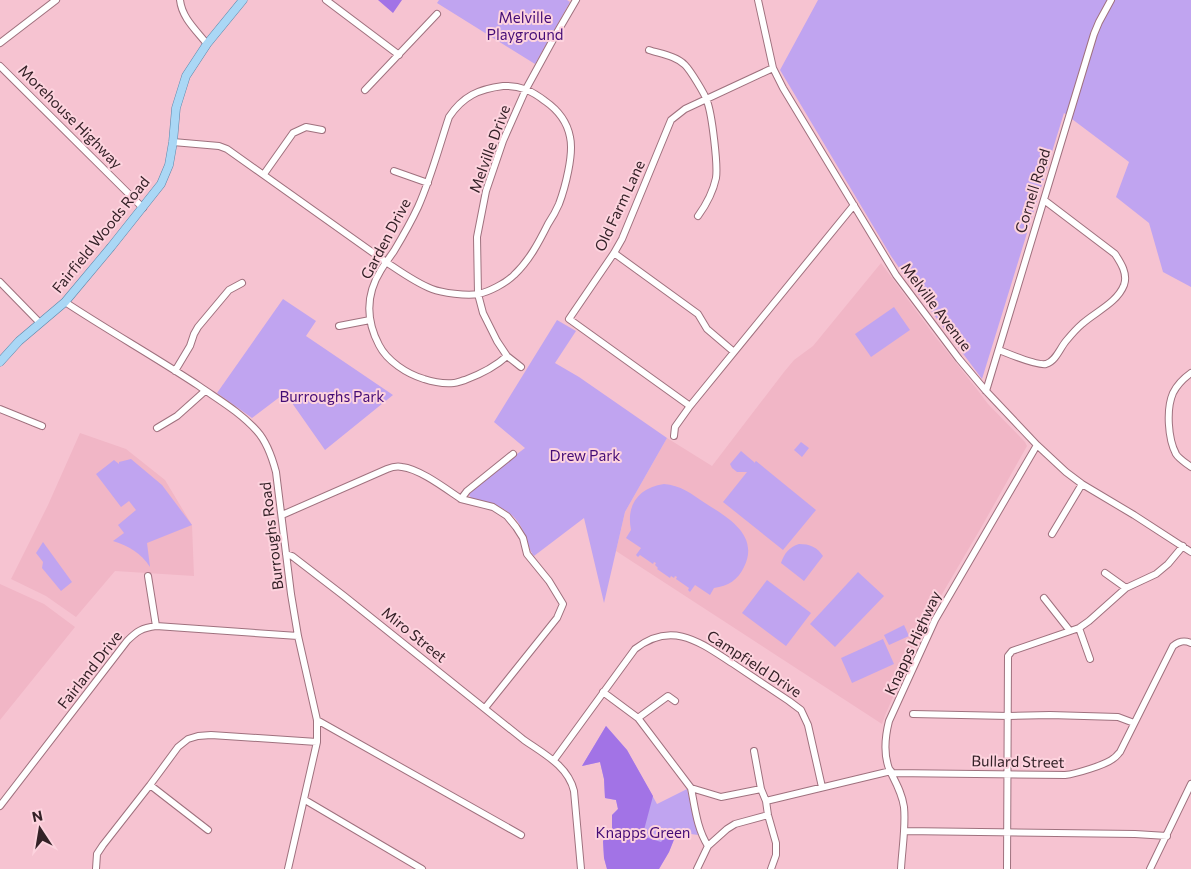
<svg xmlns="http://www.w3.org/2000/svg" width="1191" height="869" viewBox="0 0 1191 869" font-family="Commissioner,sans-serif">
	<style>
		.built { fill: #f1b6c6 }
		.green { fill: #c0a4f0 }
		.forest { fill: #a273e6 }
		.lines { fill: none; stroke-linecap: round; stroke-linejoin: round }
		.minor-casing { stroke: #9f717e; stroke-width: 8 }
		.major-casing { stroke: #5c86a9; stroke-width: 9 }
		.minor { stroke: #fff; stroke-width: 6 }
		.major { stroke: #aad7f5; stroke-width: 8 }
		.labels { text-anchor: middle; stroke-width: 4; stroke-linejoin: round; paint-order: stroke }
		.park-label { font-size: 15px; fill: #440c76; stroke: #fdd3de }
		.street-label { font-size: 15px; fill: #342127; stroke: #fdd3de }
	</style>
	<rect width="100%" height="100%" fill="#f6c3d1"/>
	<!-- built -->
	<path class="built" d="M881 263 934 335 976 388 988 404 1025 442 1027 446 982 526 928 618 886 713 882 724 616 551 625 512 667 438 712 466 784 372 794 360 813 346Z
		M80 433 126 449 165 480 192 525 194 576 115 571 76 617 46 596 11 579 48 505Z
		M0 584 44 604 75 627 0 720Z"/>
	<!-- green -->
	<path class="green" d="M439 0H567L570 2 535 64 437 3Z
		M818 0H1191V287L1163 272 1149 223 1116 197 1129 162 1064 113 982 379 904 275 891 256 780 70Z
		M283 299 316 321 306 336 393 395 325 450 285 393 252 418 217 393Z
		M894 307 910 330 871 357 855 334Z
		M557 320 576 331 555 363 579 377 667 438 625 512 604 603 584 518 534 556C529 550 528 542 525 535 515 510 496 503 472 499L469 495 470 490 472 488 525 448 494 422Z
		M801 442 809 448 802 457 794 450Z
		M741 451 754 462V463L756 461 816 510 783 550 723 502 747 472H737L732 468 730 464Z
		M131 459 162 485 192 525 147 543 150 567C141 553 129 546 113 541L124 533 118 525 136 510 129 501 121 507 96 474 114 460 119 464V462Z
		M664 484C680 485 692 494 705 503 727 517 760 535 744 567 738 580 728 586 714 588L710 595 695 585 690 592 688 590 689 588 676 579 677 577 675 576 674 578 671 576 670 578 657 569 658 568 655 565 656 563 654 562 653 564 640 555 638 557 636 555 641 548 626 538 631 530C626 505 638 488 664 484Z
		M43 542 72 582 61 591 42 568 43 562 36 553Z
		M799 544C810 544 817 547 823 556L804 581 781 563C784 554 789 547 799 544Z
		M858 572 884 596 835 647 810 624Z
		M767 580 811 613 786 646 742 613Z
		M904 625 909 636 889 645 884 635Z
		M883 639 894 664 852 683 841 658Z
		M606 726 627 750 657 804 687 789 698 835 677 832 669 852 659 869H607L604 858 603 841 612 830V815L618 809 616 800 605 798 604 779 600 762 582 766Z"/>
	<!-- forest -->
	<path class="forest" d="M378 0H402L393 13Z
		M606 726 627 750 653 796 644 830 645 837 661 842 671 831 677 832 669 852 659 869H607L604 858 603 841 612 830V815L618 809 616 800 605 798 604 779 600 762 582 766Z"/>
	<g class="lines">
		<!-- minor casing -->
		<g class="minor-casing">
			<path id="minor" d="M180 0C182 18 196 30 207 44
				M326 0 399 55
				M758 0 773 68 783 88 896 275 959 359 986 391 1037 445 1066 472 1082 484 1134 515 1191 552
				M0 43 56 0
				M649 50C661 54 676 56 685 65 690 70 705 94 707 101 712 114 718 165 716 178 713 192 706 205 698 216
				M0 66 143 208
				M365 90 437 14
				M173 142 219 146 227 149 386 262C401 272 416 283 432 289 442 293 467 296 478 294 489 292 506 283 514 275 529 261 539 242 548 224 552 218 556 211 559 204 565 188 574 154 570 137 567 121 558 110 545 101 532 91 520 85 503 86 479 89 463 96 449 117 439 147 431 178 418 207 411 222 403 236 394 251 390 257 385 263 381 270 366 294 366 320 379 345 387 361 407 374 424 379 433 382 444 384 454 383 457 383 461 381 465 380 481 374 495 367 507 356
				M394 171 428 183
				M264 174 293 133 306 127 322 130
				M614 253 698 314 707 329 734 352
				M0 282 40 323
				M65 302C109 331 155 357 199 386 219 400 240 412 257 431 267 442 272 457 276 472L291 594 298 636 317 720V742L288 869
				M339 326 370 320
				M999 350C1009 354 1037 366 1046 364 1056 361 1060 348 1066 341 1071 335 1076 329 1082 324 1095 312 1117 303 1124 285 1128 274 1121 263 1115 254L1044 200
				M521 367 507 356 497 341 483 313 478 294 477 237 486 191 503 141 526 89 555 36 576 0
				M175 371 190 346 194 334 198 327 229 290 242 283
				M1191 373C1184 378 1177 385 1173 393 1166 409 1168 439 1176 454 1179 459 1186 463 1191 467
				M986 391 1094 34 1099 22 1111 0
				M690 406 569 319 614 253 622 239 671 120 685 109 773 68
				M0 409 42 426
				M157 428 177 416 205 391
				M674 436 675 427 690 406 854 205
				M461 499 493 507 507 516 516 527 523 538 527 554 549 581 563 604 557 618 485 708
				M282 515 387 469C392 467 397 466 402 467 420 469 446 489 461 499L467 491 513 454
				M1052 534 1082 484
				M286 554 292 556 344 596 524 740C544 754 568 766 574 791L581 869
				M1105 573 1126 588
				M148 576 156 626
				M1044 598 1070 631
				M1079 628 1090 659
				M603 692 638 718 691 788 721 797 761 789
				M913 714 1009 716 1050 715 1118 717 1134 723
				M638 718 668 696 675 701
				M317 720 521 835
				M754 751 761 789 766 801 768 815 776 843V855L771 869
				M554 760 635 649C673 619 702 644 735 665 753 677 771 689 789 701L801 710 808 725 822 787
				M892 773 1065 775C1075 774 1106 765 1114 758 1116 757 1118 754 1120 752L1173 646C1179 641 1184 640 1191 643
				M150 785 208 830
				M691 788C695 808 697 829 708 846
				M305 800 422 869
				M766 801 891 771
				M0 806 127 641C137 631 142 628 156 626L298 636
				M904 831 1135 834 1167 836
				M96 869 97 854 103 845 150 785 178 747 188 739 198 736 211 735 317 742
				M697 869 708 846 727 829 735 824 768 815
				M901 869C902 849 906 827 904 807 902 793 896 783 890 771 883 755 885 737 889 721L935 620 1037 445
				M1007 869 1008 656 1012 651 1079 628 1089 621 1126 588 1156 574 1168 564 1183 546
				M1150 869 1191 784"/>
		</g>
		<!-- major casing -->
		<g class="major-casing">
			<path id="major" d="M0 362 19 341 65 302 111 247 161 184 169 165 173 142 176 108 186 76 207 44 243 0"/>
		</g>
		<!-- minor -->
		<use href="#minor" class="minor"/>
		<!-- major -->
		<use href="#major" class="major"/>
	</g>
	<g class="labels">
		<!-- park labels -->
		<g class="park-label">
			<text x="525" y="23">Melville<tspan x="525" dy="17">Playground</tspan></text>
			<text x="332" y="402">Burroughs Park</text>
			<text x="585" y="461">Drew Park</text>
			<text x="643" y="838">Knapps Green</text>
		</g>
		<!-- street labels -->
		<g class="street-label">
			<text transform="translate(70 117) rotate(45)" y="5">Morehouse Highway</text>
			<text transform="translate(490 149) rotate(-70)" y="5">Melville Drive</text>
			<text transform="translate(1033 191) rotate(-73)" y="5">Cornell Road</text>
			<text transform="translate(620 206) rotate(-65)" y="5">Old Farm Lane</text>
			<text transform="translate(101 235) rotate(-51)" y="5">Fairfield Woods Road</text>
			<text transform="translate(386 239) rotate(-62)" y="5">Garden Drive</text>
			<text transform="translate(936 307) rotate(53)" y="5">Melville Avenue</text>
			<text transform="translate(272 536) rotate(-97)" y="5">Burroughs Road</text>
			<text transform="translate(414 635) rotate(39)" y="5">Miro Street</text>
			<text transform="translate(913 643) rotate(-65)" y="5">Knapps Highway</text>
			<text transform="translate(754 664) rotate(33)" y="5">Campfield Drive</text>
			<text transform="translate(90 670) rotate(-52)" y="5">Fairland Drive</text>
			<text transform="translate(1018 762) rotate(1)" y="5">Bullard Street</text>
		</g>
	</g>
	<!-- north arrow -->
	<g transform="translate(40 829) rotate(348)" stroke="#fdd3de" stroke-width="4" paint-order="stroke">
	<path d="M0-4L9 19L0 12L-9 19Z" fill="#342127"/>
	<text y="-8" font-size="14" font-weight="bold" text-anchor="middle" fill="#342127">N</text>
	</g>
</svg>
